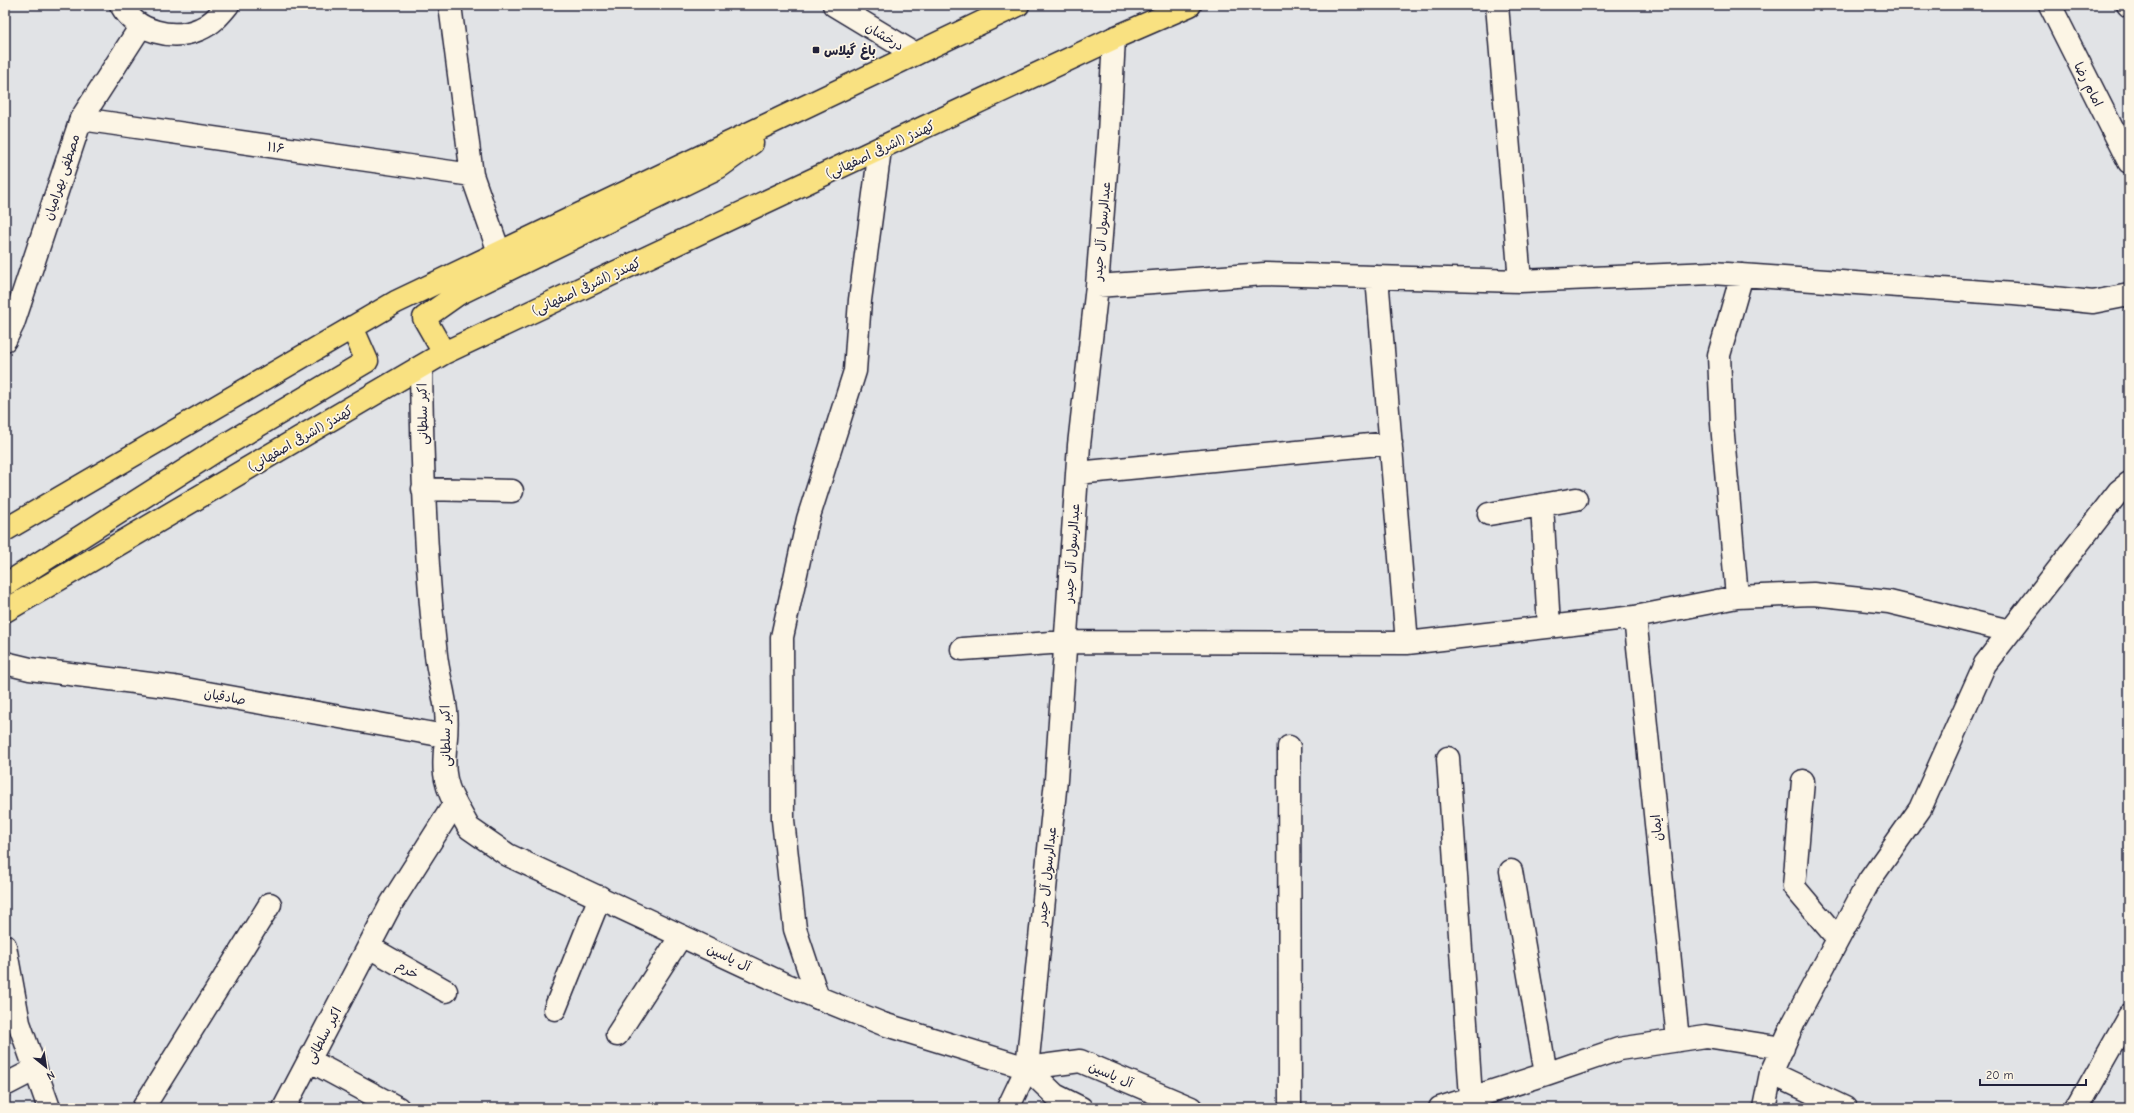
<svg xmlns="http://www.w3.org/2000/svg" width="2134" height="1113" viewBox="0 0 2134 1113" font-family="'Comic Neue','Playpen Sans Arabic',sans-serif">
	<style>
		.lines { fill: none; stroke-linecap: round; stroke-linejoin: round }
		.street-casing { stroke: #22223b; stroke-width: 25 }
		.secondary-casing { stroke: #22223b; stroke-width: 25 }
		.primary-casing { stroke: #22223b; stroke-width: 25 }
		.street { stroke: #fcf5e5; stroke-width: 22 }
		.secondary { stroke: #fcf5e5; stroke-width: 22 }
		.primary { stroke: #f9e181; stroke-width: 22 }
		.poi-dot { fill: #22223b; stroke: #fcf5e5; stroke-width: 1.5 }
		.labels { text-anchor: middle; stroke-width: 3.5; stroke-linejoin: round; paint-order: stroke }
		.street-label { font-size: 13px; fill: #22223b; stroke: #fcf5e5 }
		.poi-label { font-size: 13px; font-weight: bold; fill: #22223b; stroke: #fcf5e5; text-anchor: start }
	</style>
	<rect width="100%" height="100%" fill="#e1e3e6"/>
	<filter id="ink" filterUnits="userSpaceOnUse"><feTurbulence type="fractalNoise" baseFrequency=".025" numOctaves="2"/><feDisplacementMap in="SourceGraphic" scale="8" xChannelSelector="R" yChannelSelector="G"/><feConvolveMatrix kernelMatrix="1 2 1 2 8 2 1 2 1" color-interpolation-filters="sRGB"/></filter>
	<g filter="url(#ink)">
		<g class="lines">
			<!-- street casing -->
			<g class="street-casing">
				<path id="street" d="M450 5 472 175 499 252
					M834 5 915 54
					M1497 5 1520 281
					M81 119 472 175
					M1377 277 1407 643
					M1097 286 1265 274 1520 281 1712 273 2014 294 2093 302 2129 295
					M1077 473 1391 443
					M423 489 512 491
					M1542 505 1549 627
					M1489 514 1576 499
					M1737 597 1722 424 1719 355 1742 275
					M1635 617 1678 1040
					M962 649 1065 642 1407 643 1635 617 1737 597 1813 594 1889 602 2010 631
					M5 663 30 669 174 687 445 736
					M1289 747 1290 1108
					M1448 758 1471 1097
					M1803 781 1794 887 1838 939
					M1511 871 1546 1074
					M5 946 19 1023 49 1108
					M369 947 446 991
					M818 998 795 929 783 820 782 637 808 519 855 371 860 300 880 149
					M555 1009 600 897
					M617 1035 681 936
					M309 1060 398 1108
					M1771 1073 1845 1108
					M5 1085 36 1069
					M143 1108 270 904
					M284 1108 391 904 455 803C435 767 450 746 446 711 444 692 438 674 436 655 425 559 422 463 421 367
					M1008 1108 1027 1068 1056 780 1079 445 1097 286 1109 134 1114 38
					M1440 1108 1546 1074 1619 1049 1706 1036 1783 1048
					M1764 1108 1771 1073 1794 1022 1869 881 1920 809 1985 664 2119 491 2129 483"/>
			</g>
			<!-- secondary casing -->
			<g class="secondary-casing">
				<path id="secondary" d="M121 5C136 32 173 41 200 29 212 24 220 15 228 5
					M2050 5 2129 162
					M2128 5 2129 6
					M5 340 13 324 81 119 141 26
					M455 803 469 828 508 855 782 983 883 1024 1027 1068 1080 1061 1191 1108
					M1027 1068 1055 1095 1081 1108
					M2077 1108 2129 1016"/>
			</g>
			<!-- primary casing -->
			<g class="primary-casing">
				<path id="primary" d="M444 353 424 318 458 294 719 167 752 143
					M5 530 396 302 1018 5
					M5 585 217 450 367 361 352 327
					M5 611 444 353 1114 38 1190 5"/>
			</g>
			<!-- street -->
			<use href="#street" class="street"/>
			<!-- secondary -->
			<use href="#secondary" class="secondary"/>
			<!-- primary -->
			<use href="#primary" class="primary"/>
		</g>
	</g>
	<!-- markers -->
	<rect class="poi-dot" x="812" y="46" width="8" height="8" rx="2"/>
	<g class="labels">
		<!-- street labels -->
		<g class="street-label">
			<text transform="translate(885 36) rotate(31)" y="5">درخشان</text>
			<text transform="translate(2089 84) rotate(63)" y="5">امام رضا</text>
			<text transform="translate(276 147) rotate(8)" y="5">۱۱۶</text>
			<text transform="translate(880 149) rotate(-25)" y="5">کهندژ (اشرفی اصفهانی)</text>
			<text transform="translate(61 177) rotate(-72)" y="5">مصطفی بهرامیان</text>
			<text transform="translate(1101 231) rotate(-85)" y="5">عبدالرسول آل حیدر</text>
			<text transform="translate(586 286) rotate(-25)" y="5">کهندژ (اشرفی اصفهانی)</text>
			<text transform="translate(422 414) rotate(-91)" y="5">اکبر سلطانی</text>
			<text transform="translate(300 438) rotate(-30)" y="5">کهندژ (اشرفی اصفهانی)</text>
			<text transform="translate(1071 553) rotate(-86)" y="5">عبدالرسول آل حیدر</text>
			<text transform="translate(225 696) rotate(10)" y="5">صادقیان</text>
			<text transform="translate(445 736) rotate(-91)" y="5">اکبر سلطانی</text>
			<text transform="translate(1656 828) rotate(-96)" y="5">ایمان</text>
			<text transform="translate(1046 876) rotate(-84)" y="5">عبدالرسول آل حیدر</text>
			<text transform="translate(729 957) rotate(25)" y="5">آل یاسین</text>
			<text transform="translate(408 969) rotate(30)" y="5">خرم</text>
			<text transform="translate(323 1035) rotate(-62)" y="5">اکبر سلطانی</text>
			<text transform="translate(1111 1074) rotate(23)" y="5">آل یاسین</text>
		</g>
		<!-- poi labels -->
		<g class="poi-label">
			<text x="824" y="55">باغ گیلاس</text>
		</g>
	</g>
	<!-- margin -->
	<rect width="2134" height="1113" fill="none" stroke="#fcf5e5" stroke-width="20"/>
	<rect x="10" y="10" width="2114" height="1093" fill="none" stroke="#22223b" stroke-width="1.5" filter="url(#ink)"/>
	<!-- north arrow -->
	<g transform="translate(46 1067) rotate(150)" stroke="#fcf5e5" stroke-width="3" paint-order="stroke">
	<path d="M0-3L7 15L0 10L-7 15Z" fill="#22223b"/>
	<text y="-6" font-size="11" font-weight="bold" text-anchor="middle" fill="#22223b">N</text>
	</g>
	<!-- scale -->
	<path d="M1980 1079v6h106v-6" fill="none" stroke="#22223b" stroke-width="2"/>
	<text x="1986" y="1079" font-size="12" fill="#22223b" stroke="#fcf5e5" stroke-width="3" paint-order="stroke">20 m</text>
</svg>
